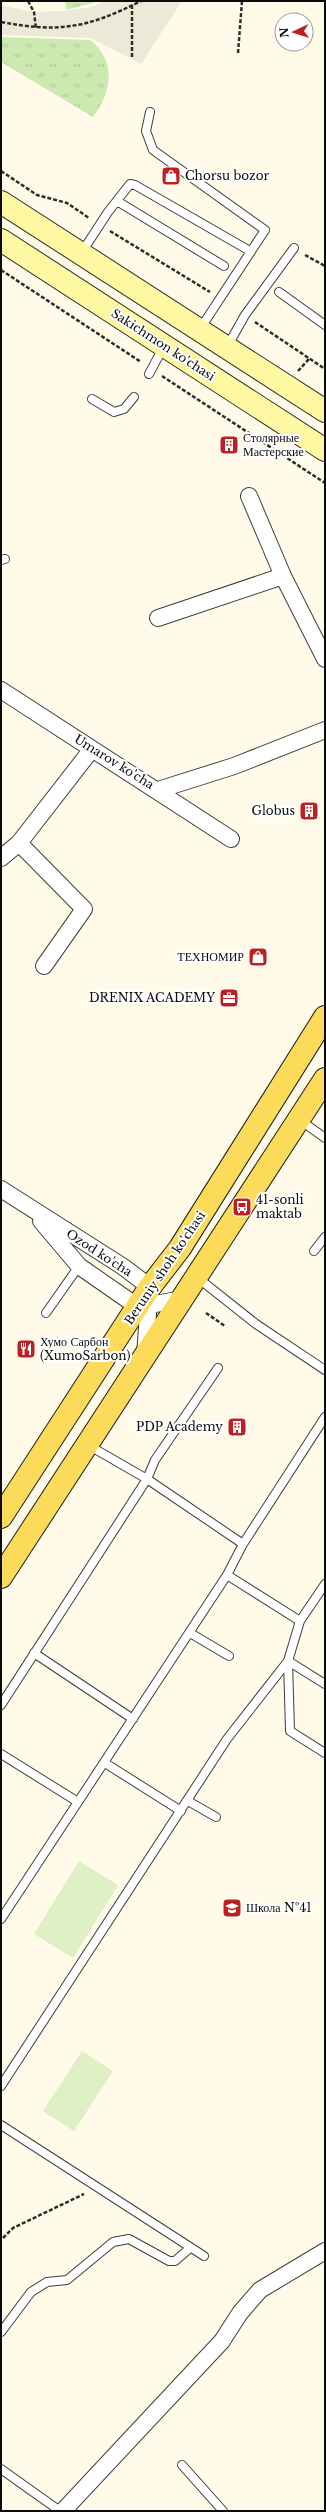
<svg xmlns="http://www.w3.org/2000/svg" width="326" height="2512" viewBox="0 0 326 2512" font-family="'Libre Baskerville',serif">
	<style>
		.grass { fill: url(#grass-tufts) }
		.pitch { fill: #dff0c4 }
		.plaza { fill: #ede9d9 }
		.lines { fill: none; stroke-linecap: round; stroke-linejoin: round }
		.lane-casing { stroke: #3e3e3e; stroke-width: 10 }
		.street-casing { stroke: #3e3e3e; stroke-width: 18 }
		.secondary-casing { stroke: #2d2d2d; stroke-width: 24 }
		.primary-casing { stroke: #1c1c1c; stroke-width: 24 }
		.path { stroke: #2d2d2d; stroke-width: 2.5; stroke-dasharray: 4 2; stroke-linecap: butt }
		.lane { stroke: #fff; stroke-width: 8 }
		.street { stroke: #fff; stroke-width: 16 }
		.secondary { stroke: #fff8a3; stroke-width: 22 }
		.primary { stroke: #fcdb5b; stroke-width: 22 }
		.labels { text-anchor: middle; stroke-width: 4; stroke-linejoin: round; paint-order: stroke }
		.poi-label { font-size: 12px; fill: #0b0b0b; stroke: #fff; text-anchor: start }
		.street-label { font-size: 12px; fill: #0b0b0b; stroke: #fff }
	</style>
	<defs>
		<pattern id="grass-tufts" width="24" height="20" patternUnits="userSpaceOnUse"><rect width="24" height="20" fill="#cde9b2"/><path d="M3 7l-1-3M5 7V3M7 7l1-3M15 17l-1-3M17 17v-4M19 17l1-3" fill="none" stroke="#afc698"/></pattern>
	</defs>
	<rect width="100%" height="100%" fill="#fffbe8"/>
	<!-- grass -->
	<path class="grass" d="M65 1H100L66 10Z
		M1 37 90 40C117 61 112 92 93 117L1 62Z"/>
	<!-- pitch -->
	<path class="pitch" d="M79 1861 118 1885 73 1958 34 1934Z
		M82 2051 113 2071 74 2131 43 2111Z"/>
	<!-- plaza -->
	<path class="plaza" d="M105 1H182L141 64 91 38 1 35V5L34 12 63 11 92 7Z"/>
	<g class="lines">
		<!-- lane casing -->
		<g class="lane-casing">
			<path id="lane" d="M150 112 146 131 153 150 265 230 200 329
				M117 201 224 266
				M82 252 108 212 130 184 135 185 250 251
				M279 292 325 325
				M227 347 245 315 294 248
				M149 374 164 346
				M92 399 114 412 124 409 134 397
				M1 560 5 559
				M300 1120 325 1138
				M314 1251 325 1237
				M198 1278 256 1324 325 1370
				M46 1313 79 1266
				M88 1445 147 1479 155 1460 218 1368
				M227 1575 300 1621 288 1661 325 1684
				M300 1621 325 1584
				M190 1633 229 1656
				M34 1653 133 1719
				M1 1705 147 1479 243 1544
				M1 1754 78 1802 227 1575 243 1544 325 1417
				M105 1763 181 1811
				M188 1801 216 1817
				M1 1919 78 1802
				M1 2086 227 1739 288 1661 290 1731 325 1753
				M1 2125 204 2256
				M1 2332 31 2292 47 2282 67 2280 113 2242 129 2239 169 2261H175L190 2248
				M182 2465 223 2511
				M1 2469 60 2511"/>
		</g>
		<!-- street casing -->
		<g class="street-casing">
			<path id="street" d="M249 496 283 576 325 659
				M158 618 283 576
				M1 690 231 839
				M158 790 234 766 325 730
				M1 858 19 843
				M44 966 84 909 19 843 92 749
				M1 1189 122 1266 150 1287 145 1355
				M41 1221 79 1266 138 1307 183 1299
				M63 2511 222 2341 240 2313 260 2290 325 2251"/>
		</g>
		<!-- secondary casing -->
		<g class="secondary-casing">
			<path id="secondary" d="M1 202 325 411
				M1 240 325 450"/>
		</g>
		<!-- primary casing -->
		<g class="primary-casing">
			<path id="primary" d="M1 1517 150 1287 180 1248 325 1017
				M1 1577 325 1079"/>
		</g>
		<!-- path -->
		<path class="path" d="M28 1 34 12 36 29
			M132 5V59
			M1 22C60 33 87 28 141 1
			M238 53 242 1
			M1 171 37 195 67 203 89 218
			M110 231 210 292
			M305 255 325 266
			M1 270 141 362
			M255 322 325 369
			M298 371 309 359
			M162 376 325 483
			M206 1313 225 1326
			M3 2238 13 2228 84 2194"/>
		<!-- lane -->
		<use href="#lane" class="lane"/>
		<!-- street -->
		<use href="#street" class="street"/>
		<!-- secondary -->
		<use href="#secondary" class="secondary"/>
		<!-- primary -->
		<use href="#primary" class="primary"/>
	</g>
	<!-- icons -->
	<defs>
		<g id="shop-square" transform="scale(1)"><rect x="-9" y="-9" width="18" height="18" rx="4" fill="#bd2022" stroke="#fff"/><path d="M-5-2.5h2.3a2.7 3.5 0 0 1 5.4 0H5L5.5 6h-11ZM-1.5-2.5h3a1.5 2.3 0 0 0-3 0Z" fill="#fff"/></g>
		<g id="building-square" transform="scale(1)"><rect x="-9" y="-9" width="18" height="18" rx="4" fill="#bd2022" stroke="#fff"/><path d="M-4-6H4V6H1V3H-1V6H-4ZM-2.5-4.3h1.7v1.8h-1.7ZM.8-4.3h1.7v1.8H.8ZM-2.5-1h1.7V.8h-1.7ZM.8-1h1.7V.8H.8Z" fill="#fff"/></g>
		<g id="office-square" transform="scale(1)"><rect x="-9" y="-9" width="18" height="18" rx="4" fill="#bd2022" stroke="#fff"/><path d="M-6-3h4V-5.5h4V-3h4V5H-6ZM-1-4.5V-3h2v-1.5ZM-6 0V1H6V0Z" fill="#fff"/></g>
		<g id="bus-square" transform="scale(1)"><rect x="-9" y="-9" width="18" height="18" rx="4" fill="#bd2022" stroke="#fff"/><path d="M-5-6H5V4H4V6H2V4H-2V6H-4V4H-5ZM-3.5-4V0h7V-4ZM-3.5 1.2v1.5H-2V1.2ZM2 1.2v1.5H3.5V1.2Z" fill="#fff"/></g>
		<g id="restaurant-square" transform="scale(1)"><rect x="-9" y="-9" width="18" height="18" rx="4" fill="#bd2022" stroke="#fff"/><path d="M-5-6h1v4h1v-4h1v4h1v-4h1v5L-1.5 .5V6h-2V.5L-5-1ZM5-6V6H3V1.5H1.5Q1.5-4 5-6Z" fill="#fff"/></g>
		<g id="school-square" transform="scale(1)"><rect x="-9" y="-9" width="18" height="18" rx="4" fill="#bd2022" stroke="#fff"/><path d="M0-5L7-2L0 1L-7-2ZM-4 1L0 2.5L4 1V4Q0 6-4 4Z" fill="#fff"/></g>
	</defs>
	<g fill-rule="evenodd">
		<use href="#shop-square" x="171" y="176"/>
		<use href="#building-square" x="229" y="445"/>
		<use href="#building-square" x="309" y="811"/>
		<use href="#shop-square" x="258" y="957"/>
		<use href="#office-square" x="229" y="998"/>
		<use href="#bus-square" x="242" y="1207"/>
		<use href="#restaurant-square" x="26" y="1349"/>
		<use href="#building-square" x="237" y="1427"/>
		<use href="#school-square" x="232" y="1908"/>
	</g>
	<g class="labels">
		<!-- poi labels -->
		<g class="poi-label">
			<text x="185" y="180">Chorsu bozor</text>
			<text x="243" y="442">Столярные<tspan x="243" dy="14">Мастерские</tspan></text>
			<text x="295" y="815" text-anchor="end">Globus</text>
			<text x="244" y="961" text-anchor="end">ТЕХНОМИР</text>
			<text x="215" y="1002" text-anchor="end">DRENIX ACADEMY</text>
			<text x="256" y="1204">41-sonli<tspan x="256" dy="14">maktab</tspan></text>
			<text x="40" y="1346">Хумо Сарбон<tspan x="40" dy="14">(XumoSarbon)</tspan></text>
			<text x="223" y="1431" text-anchor="end">PDP Academy</text>
			<text x="246" y="1912">Школа №41</text>
		</g>
		<!-- street labels -->
		<g class="street-label">
			<text transform="translate(163 345) rotate(33)" y="4">Sakichmon ko'chasi</text>
			<text transform="translate(114 762) rotate(32)" y="4">Umarov ko'cha</text>
			<text transform="translate(99 1253) rotate(33)" y="4">Ozod ko'cha</text>
			<text transform="translate(165 1268) rotate(-56)" y="4">Beruniy shoh ko'chasi</text>
		</g>
	</g>
	<!-- border -->
	<rect width="326" height="2512" fill="none" stroke="#0b0b0b" stroke-width="4"/>
	<!-- north arrow -->
	<g transform="translate(294 32) rotate(266)"><circle r="19" fill="#ffffff" stroke="#9d9d9d"/>
	<path d="M0-3L7 15L0 10L-7 15Z" fill="#bd2022"/>
	<text y="-6" font-size="11" font-weight="bold" text-anchor="middle" fill="#0b0b0b">N</text>
	</g>
</svg>
